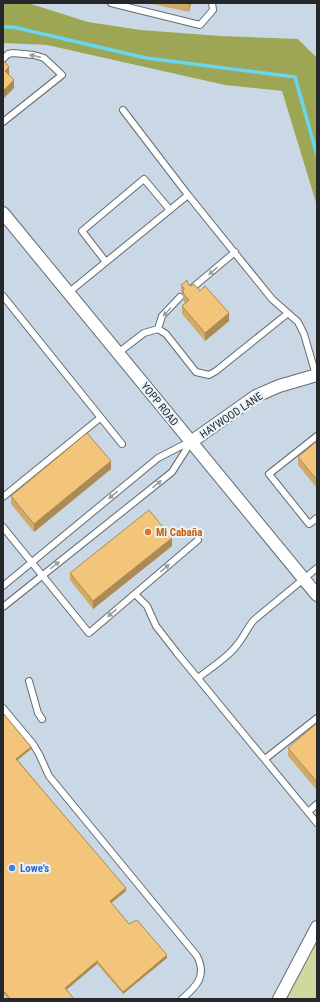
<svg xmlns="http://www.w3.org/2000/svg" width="320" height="1002" viewBox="0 0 320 1002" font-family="'Roboto Condensed',sans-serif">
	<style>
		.built { fill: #cad8e5 }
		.green { fill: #d0d8a0 }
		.forest { fill: #9ca655 }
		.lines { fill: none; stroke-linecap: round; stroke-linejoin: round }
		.stream { stroke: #69d6f0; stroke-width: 3.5 }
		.service-casing { stroke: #646b72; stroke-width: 8 }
		.minor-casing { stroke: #646b72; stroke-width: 14 }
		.service { stroke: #fff; stroke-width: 6 }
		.minor { stroke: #fff; stroke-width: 12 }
		.wall { fill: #d1a969 }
		.shaded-wall { fill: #aa8a55 }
		.building { fill: #f3c57a; stroke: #aa8a55 }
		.oneway { fill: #9d9ea0 }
		.food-dot { fill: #e8710a; stroke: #eaf3fa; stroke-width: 1.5 }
		.shop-dot { fill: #3f7fe0; stroke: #eaf3fa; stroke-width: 1.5 }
		.labels { text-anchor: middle; stroke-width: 4; stroke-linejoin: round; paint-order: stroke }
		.street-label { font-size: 11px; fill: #25282b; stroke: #eaf3fa }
		.food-label { font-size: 11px; font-weight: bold; fill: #c56008; stroke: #eaf3fa; text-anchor: start }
		.shop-label { font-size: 11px; font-weight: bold; fill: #366cbe; stroke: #eaf3fa; text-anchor: start }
	</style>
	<rect width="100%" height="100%" fill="#dde5ed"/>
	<!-- built -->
	<path class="built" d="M28 3H317V58L298 39 221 36 141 30 88 22Z
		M3 43H17L47 45 225 85 282 91 317 206V999H3Z"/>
	<!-- green -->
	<path class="green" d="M317 927V999H279Z"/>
	<!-- forest -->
	<path class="forest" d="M3 3H28L88 22 141 30 221 36 298 39 317 58V206L282 91 225 85 47 45 3 43Z"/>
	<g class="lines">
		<!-- stream -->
		<path class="stream" d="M3 27H13L146 58 295 77 317 155"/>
		<!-- service casing -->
		<g class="service-casing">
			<path id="service" d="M111 3 200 25 213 10 212 3
				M3 59 8 54 13 53 34 55 44 58 62 75 3 122
				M188 195 272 299 298 322 304 334 316 375
				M106 262 82 231 144 179 170 210
				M191 289 235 252
				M68 293 188 195 123 110
				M3 296 122 444
				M158 329 162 316 180 297
				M118 353 144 333 158 329 166 334 196 372 209 375 216 371 287 314
				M317 436 269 474 309 524 317 518
				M3 497 100 418
				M3 527 89 633 198 540
				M3 586 158 458 189 442
				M135 594 147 606 156 626 177 653 317 823
				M3 607 172 472 191 442
				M198 678C212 667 230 656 240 641 245 634 248 627 254 620L317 568
				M29 681 38 713 42 719
				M3 708 33 744 39 754 49 776 197 956C207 976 197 986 182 999
				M265 759 317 718
				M308 812 317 804"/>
		</g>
		<!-- minor casing -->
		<g class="minor-casing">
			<path id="minor" d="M3 213 317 595
				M191 442 256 396 279 386 317 375
				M279 999 317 927"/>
		</g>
		<!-- service -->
		<use href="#service" class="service"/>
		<!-- minor -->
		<use href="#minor" class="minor"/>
	</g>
	<!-- wall -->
	<path class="wall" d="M148 3H191L189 12Z
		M188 284 200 291 229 321 205 341 182 314V306L185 303 183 300V295L181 293V285Z
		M317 441V486L316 487 298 465V457Z
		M111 469 34 532 11 504V496Z
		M172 546 93 609 70 580V573Z
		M3 713 31 749 18 760 126 891 111 903 129 924 167 958 123 994 97 964 66 990 74 999H8L5 995 3 997Z
		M317 723V788L316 789 288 756V748Z"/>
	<!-- shaded-wall -->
	<path class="shaded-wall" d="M189 3H191L189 12Z
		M9 67V75L5 79V71Z
		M14 80V88L3 99V91Z
		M229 313V321L205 341V333Z
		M111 461V469L34 532V524Z
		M317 478V486L316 487V479Z
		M172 538V546L93 609V601Z
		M31 747V749L16 761V759Z
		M317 780V788L316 789V781Z
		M126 888V891L110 904V901Z
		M167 955V958L123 994V992Z
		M97 961V964L65 991V988Z"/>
	<!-- building -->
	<path class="building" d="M3 60 9 67 5 71 14 80 3 91Z
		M187 280 188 284 191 286 194 284 200 291 205 286 229 313 205 333 182 306 189 300 183 293 184 288 181 285Z
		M87 433 111 461 34 524 11 496Z
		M317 441V478L316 479 298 457Z
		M149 510 172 538 93 601 70 573Z
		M3 713 31 747 16 759 126 888 110 901 129 924 137 920 167 955 123 992 97 961 65 988 74 999H10L5 992 3 994Z
		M317 723V780L316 781 288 748Z"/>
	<!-- one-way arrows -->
	<defs><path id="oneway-solid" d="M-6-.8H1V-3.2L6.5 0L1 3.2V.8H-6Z"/></defs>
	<g class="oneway">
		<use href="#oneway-solid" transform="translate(35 56) rotate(-167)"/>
		<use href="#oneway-solid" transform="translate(213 271) rotate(140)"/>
		<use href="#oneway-solid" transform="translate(167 312) rotate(132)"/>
		<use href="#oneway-solid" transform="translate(157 484) rotate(-39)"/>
		<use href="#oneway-solid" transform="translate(113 495) rotate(140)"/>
		<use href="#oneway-solid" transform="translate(55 565) rotate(-39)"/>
		<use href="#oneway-solid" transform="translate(165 568) rotate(-40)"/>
		<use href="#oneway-solid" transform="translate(112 613) rotate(140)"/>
	</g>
	<!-- markers -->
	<circle class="food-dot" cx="148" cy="532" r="4"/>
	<circle class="shop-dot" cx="12" cy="868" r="4"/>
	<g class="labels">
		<!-- street labels -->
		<g class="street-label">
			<text transform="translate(160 404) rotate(51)" y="4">YOPP ROAD</text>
			<text transform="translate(231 415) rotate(-34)" y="4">HAYWOOD LANE</text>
		</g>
		<!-- food labels -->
		<g class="food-label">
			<text x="156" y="536">Mi Cabaña</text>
		</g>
		<!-- shop labels -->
		<g class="shop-label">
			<text x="20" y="872">Lowe's</text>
		</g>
	</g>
	<!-- border -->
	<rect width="320" height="1002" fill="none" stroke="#25282b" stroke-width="8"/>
</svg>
